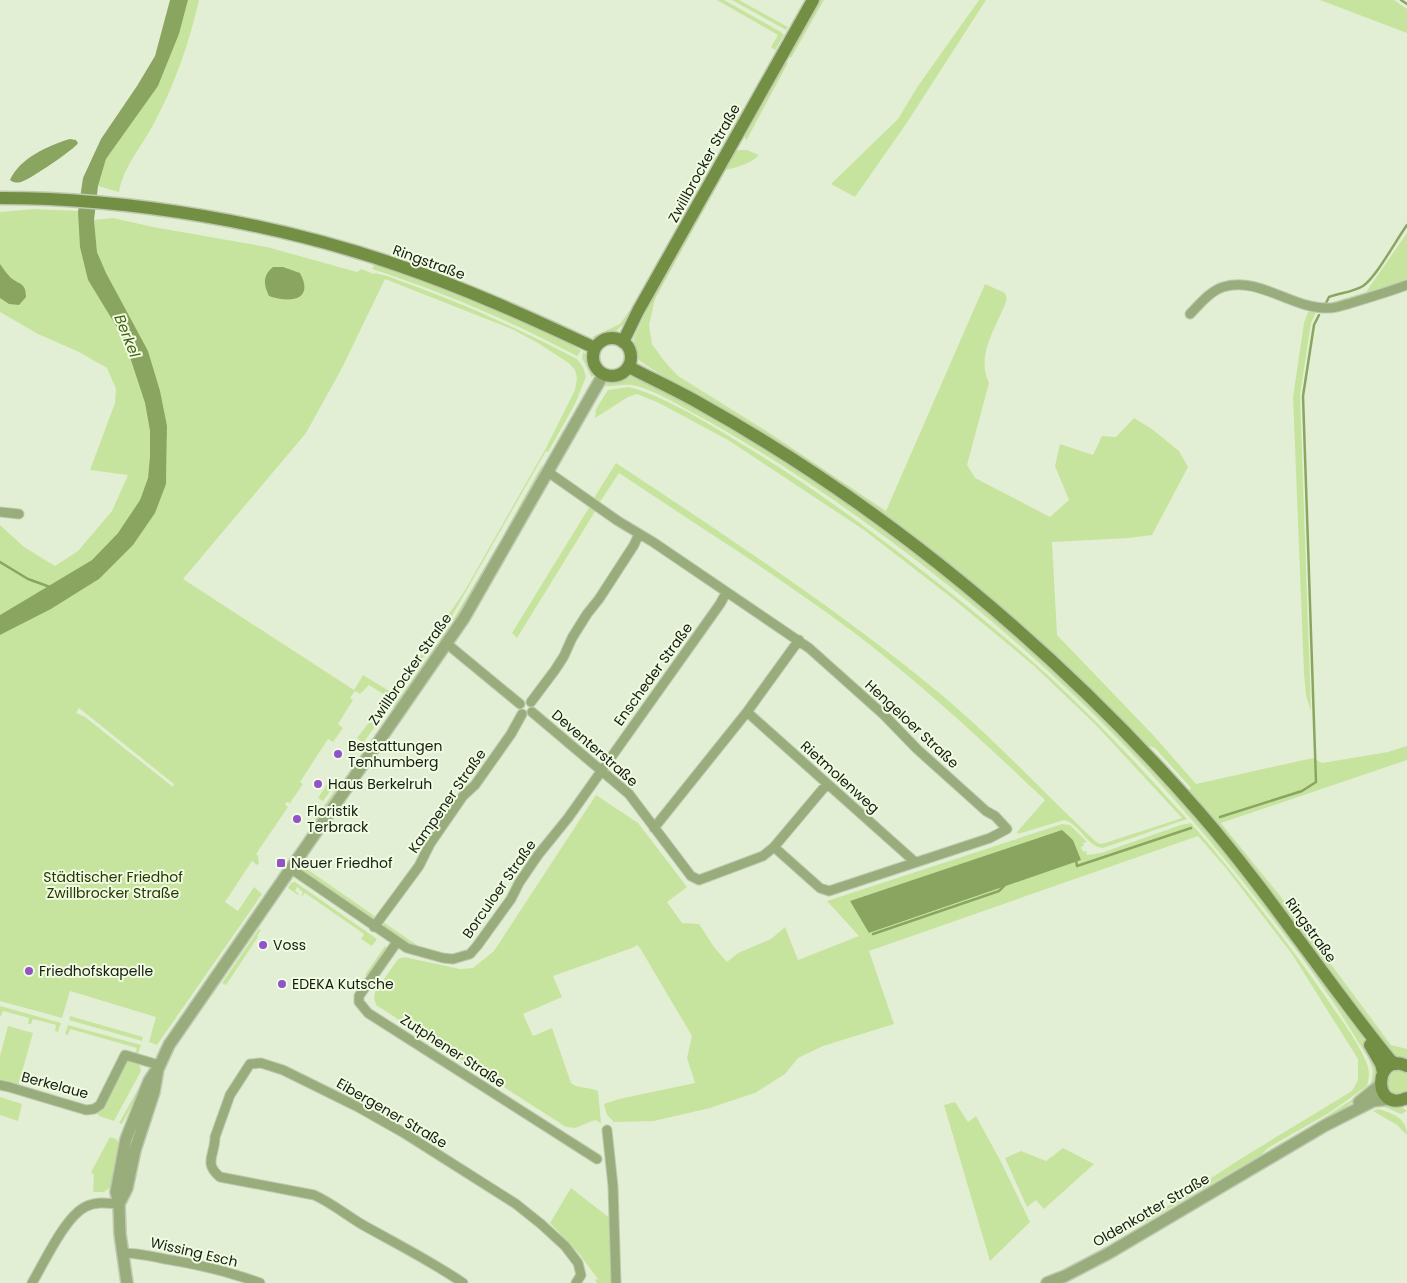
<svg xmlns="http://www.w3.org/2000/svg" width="1407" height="1283" viewBox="0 0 1407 1283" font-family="Poppins,sans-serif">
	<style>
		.green { fill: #c7e49e; fill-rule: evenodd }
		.water { fill: #8aa560 }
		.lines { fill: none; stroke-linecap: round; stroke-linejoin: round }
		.stream { stroke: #8aa560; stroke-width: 2.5 }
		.minor-casing { stroke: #bec9b1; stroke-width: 11 }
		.tertiary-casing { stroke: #bec9b1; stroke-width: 14 }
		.secondary-casing { stroke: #bec9b1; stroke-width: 15 }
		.minor { stroke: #99ad7c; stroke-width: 9 }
		.tertiary { stroke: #99ad7c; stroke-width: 11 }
		.secondary { stroke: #738f43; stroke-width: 12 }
		.poi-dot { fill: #9253c9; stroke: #f0fce1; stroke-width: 2 }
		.labels { text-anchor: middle; stroke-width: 4; stroke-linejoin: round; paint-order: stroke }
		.street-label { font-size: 14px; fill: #171b12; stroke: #f0fce1 }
		.poi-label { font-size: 14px; fill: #171b12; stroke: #f0fce1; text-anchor: start }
		.park-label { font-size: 14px; fill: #253601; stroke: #f0fce1 }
		.water-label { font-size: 15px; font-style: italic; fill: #475f15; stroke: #f0fce1 }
	</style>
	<rect width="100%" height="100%" fill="#e3efd4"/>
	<!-- green -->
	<path class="green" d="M188 0H199C189 44 174 87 152 127 141 147 123 168 119 192L98 186 106 159 158 86 179 34Z
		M717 0H724L781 32 784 35 775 50 771 47 778 35Z
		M732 0H739L788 27 786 30Z
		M818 0H824L791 58 787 56Z
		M979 0H986L906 124 855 197 831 184 898 119 918 86Z
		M1320 0H1394L1407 9V33Z
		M784 61 788 63 746 141 744 133Z
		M739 150H747L759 155C751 164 737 167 726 170L655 299 649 325 652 344 665 362 678 376 765 430 886 511 985 284 1005 293 1007 299C998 325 975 355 989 383L967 465 975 478 1050 517 1069 500 1055 466 1060 444 1093 455 1102 436 1116 437 1134 418 1152 429 1179 451 1188 467 1152 535 1129 538 1052 542 1057 635 1154 736 1196 784 1313 758 1322 763 1388 752 1407 746V760L1221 823 1281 897 1391 1045 1407 1049V1063L1396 1059 1276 898 1227 837 1188 792 1191 788 1155 748 1146 745 1095 693 1009 615 948 565 640 361C634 354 633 347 634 338L657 288 733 152Z
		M34 209 79 211 88 280 124 339 145 403 150 431V456L148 478 140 500 118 533 92 560 0 615V525L24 547 55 566 78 551 112 511 128 475 90 470 115 403 116 389 107 368 79 352 38 334 0 312V212Z
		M113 218 153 227 267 247 357 272 361 269 374 274 375 273 387 276C453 299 516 327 577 359L583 367 586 377 575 404 548 452 546 451 453 614 395 698 393 700 369 685 360 694 355 691 350 698 353 700 338 724 343 728 333 742 328 739 300 782 303 784 290 803 287 802 285 804 288 807 256 854 258 856 259 863 257 865 252 861 225 902 238 911 254 887 262 894 157 1045 149 1042 156 1017 70 991 62 1018 0 1001V635L51 609 99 579 166 484 167 426 97 252 94 220ZM385 279 512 329 538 343 570 364 575 370 577 378 575 390 546 448 464 592 394 694 363 675 354 690 183 579 306 433 342 368ZM79 708 174 784 173 787 85 717 76 713Z
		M1407 233V283L1329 306 1332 302 1366 292Z
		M376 263 488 304 566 341 581 351 577 356C511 321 443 292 372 269Z
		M638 299H640C629 316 617 342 592 337L620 324Z
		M1308 312H1316L1311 323 1300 395 1311 711 1306 696 1304 673 1293 397 1304 323Z
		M583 352C592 357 596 368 592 378L582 358Z
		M629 376 651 384 734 428 840 496 962 589 1033 649 1094 706 1198 818 1342 1003 1379 1064 1376 1082 1369 1089C1371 1082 1374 1075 1372 1068 1370 1059 1362 1048 1357 1040 1340 1011 1320 983 1300 955 1242 879 1183 805 1116 737 1016 635 903 544 783 466 754 448 725 430 695 414 677 404 657 392 637 386 627 383 616 386 605 386 610 378 621 378 629 376Z
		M629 387C671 398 725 434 763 457 817 491 869 529 920 569 977 613 1034 660 1086 712 1121 746 1154 783 1187 819L1103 848C1087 847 1080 824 1064 820L1018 834 1017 832 1045 800C976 735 907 670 830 615 761 565 689 520 619 473L600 502 594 498 616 463C722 533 828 603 927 683 987 731 1039 788 1095 841L1100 844 1105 843 1182 818 1095 724 1033 665 952 598 864 530 790 481 728 440 659 403 637 394 628 397 595 418 596 409 608 390Z
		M542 465 541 474 506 535 504 534Z
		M590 506 596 510 517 638 512 633Z
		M498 545 500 546 457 623 453 620Z
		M449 627 452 630 446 634 395 709 393 707Z
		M370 721 376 725 363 743 357 738Z
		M328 783 333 787 323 801 318 798Z
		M339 784 341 786 315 823 313 822Z
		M596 795 638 823 687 887 667 902 682 923 699 924 714 947 727 962 738 953 771 939 785 927 798 960 859 936 827 901 1062 824 1070 825 1087 842 1083 843 1084 846 1081 847 1083 852 1086 851 1087 855 1101 853 1181 825 1191 823C1238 878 1283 936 1325 996 1339 1017 1357 1039 1367 1064 1370 1072 1369 1078 1367 1086L1329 1113 1268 1148 1261 1155 1144 1223 1138 1225 1250 1153 1352 1091 1358 1080V1059L1292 954 1225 867 1198 836 869 951 894 1024 823 1046 798 1058 785 1074 755 1093 710 1108 654 1121 614 1122 607 1115 604 1104 619 1099 695 1083 687 1058 692 1036 640 948 637 945 632 948 553 976 562 997 523 1014 533 1036 552 1028 571 1083C581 1090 587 1086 598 1091L601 1123 595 1120 575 1128 566 1127 376 1005 374 998 375 992 398 959 404 957 460 969 473 968 494 951ZM1062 831 1073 840 1080 860 870 933 850 901Z
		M304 867 376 917 371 918 302 871Z
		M295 882 377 939 372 946 361 939 364 934 305 893 301 897 303 892 297 887 295 891 299 894 298 895 288 888 291 883Z
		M383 922 417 945 416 948 384 927Z
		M259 929 261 930 257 936 258 937 226 985 222 983Z
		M385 946 387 948 386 952 360 989 357 986 359 983 362 984 367 976 365 975Z
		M0 1006 61 1023 58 1032 55 1031 56 1025 33 1019 31 1024H28L29 1018 3 1011 1 1016H0Z
		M70 1016 143 1037 142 1041 69 1020Z
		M68 1025 141 1045 138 1054 135 1053 137 1048 70 1029 68 1035 65 1034Z
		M8 1026 33 1033 18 1086 0 1082V1056Z
		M129 1059 139 1063 141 1071 114 1121 99 1116 96 1112 104 1106Z
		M1398 1070 1407 1073V1092L1401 1095 1392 1094 1387 1086V1077L1394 1071Z
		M147 1073 148 1076 122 1124 119 1123Z
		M1365 1091 1367 1093 1328 1119 1271 1152 1269 1150 1310 1127Z
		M0 1097 22 1104 18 1121 0 1115Z
		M1383 1101 1399 1105 1407 1111 1401 1114 1380 1105Z
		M955 1102 968 1122 976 1116 1001 1162 1030 1222 990 1261 944 1105Z
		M1378 1109C1392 1113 1407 1118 1407 1135L1397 1125 1373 1111Z
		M110 1137 116 1139 120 1144 112 1186 104 1192H93L94 1175 91 1172Z
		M1063 1148 1094 1164 1044 1209 1036 1200 1027 1207 1005 1158 1021 1151 1046 1161Z
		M571 1188 611 1219 614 1283H597L595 1280 598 1279 580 1255 550 1223Z"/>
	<!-- water -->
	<path class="water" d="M170 0H188L179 34 158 86 106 159 98 186 94 220 97 252 106 273 148 351 160 391 167 426 166 484 155 513 133 545 99 579 51 609 0 635V615L92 560 118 533 140 500 148 478 150 456V431L145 403 124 339 88 280 80 247 78 212 83 178 101 139 137 86 155 56Z
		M70 139 76 140 78 143C75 149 29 180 21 182 17 183 14 183 10 180 20 158 47 146 70 139Z
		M0 264C3 268 6 273 10 277 19 285 26 282 26 297L19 305 9 304 0 298Z
		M273 267H283L300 273C315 301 289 303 269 296 263 284 263 275 273 267Z
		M1062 830 1073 840 1081 860 869 933 850 901Z"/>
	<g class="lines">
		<!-- stream -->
		<path class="stream" d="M1401 0 1407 4
			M1325 305 1329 297C1340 293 1353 292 1363 286 1377 276 1396 240 1407 225
			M0 562 28 579 50 587
			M1220 817 1302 791 1316 782 1303 396 1314 325 1319 315
			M1076 860 1077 866 1191 828
			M873 934 999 891 1004 886"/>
		<!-- minor casing -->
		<g class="minor-casing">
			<path id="minor" d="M1190 314C1199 305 1210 291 1223 287 1260 276 1293 310 1330 308 1336 308 1343 305 1348 304 1368 298 1388 292 1407 285
				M0 512 19 514
				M446 643 520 704
				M531 702 555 670 564 656 572 638 587 614 599 599 634 545 639 534
				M532 712 629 794 691 876 699 880 763 856 774 847 820 888 829 891 990 838 1007 829 995 816 986 811 917 749 884 715 809 648 653 542 618 521 548 472
				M747 712 915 862
				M654 828 747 712 799 640
				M774 847 827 784
				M290 868 407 948 443 958 453 959 470 954 477 946 511 899 519 883 538 855 568 818 720 604 726 593
				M374 927 419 866 430 844 463 796 475 785 511 734 522 714
				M397 942 359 996V1002L368 1013 597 1159
				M0 1085 9 1087 86 1110 94 1109 100 1105 125 1055 159 1065
				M607 1130 613 1186 616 1283
				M122 1253C137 1253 151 1256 165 1259 197 1264 230 1272 260 1283
				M32 1283C44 1263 65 1217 85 1207 96 1201 108 1203 119 1204
				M463 1283C431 1261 397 1244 363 1225 346 1215 332 1203 314 1195L220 1177C203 1163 215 1155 215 1137L230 1095 250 1064 261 1063 283 1070 358 1107 404 1133 516 1204 541 1224 565 1246 578 1263 581 1275 576 1283"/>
		</g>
		<!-- tertiary casing -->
		<g class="tertiary-casing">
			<path id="tertiary" d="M1359 1102 1380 1085
				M119 1204 127 1188 135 1150 154 1092 158 1069 169 1045 464 618 603 375
				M127 1283 120 1234 119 1204 116 1192 126 1139 149 1081 155 1072
				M1047 1283 1065 1276 1109 1253 1324 1126 1373 1101 1391 1099"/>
		</g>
		<!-- secondary casing -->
		<g class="secondary-casing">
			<path id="secondary" d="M0 198C130 198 277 223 400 266 467 289 531 318 595 348
				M593 357a19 19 0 1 1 38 0a19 19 0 1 1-38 0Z
				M623 342 638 311 813 0
				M629 367C652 379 676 390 699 403 886 507 1058 651 1199 812 1268 891 1325 980 1391 1061L1396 1064
				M1370 1045 1381 1064 1383 1072
				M1407 1066C1374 1050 1371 1114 1407 1098"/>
		</g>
		<!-- minor -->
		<use href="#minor" class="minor"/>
		<!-- tertiary -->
		<use href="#tertiary" class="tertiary"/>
		<!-- secondary -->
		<use href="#secondary" class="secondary"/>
	</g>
	<!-- markers -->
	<g class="poi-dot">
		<circle cx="338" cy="754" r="5"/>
		<circle cx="318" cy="784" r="5"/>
		<circle cx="297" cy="819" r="5"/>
		<rect x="276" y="858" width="10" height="10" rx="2.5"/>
		<circle cx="263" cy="945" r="5"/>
		<circle cx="29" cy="971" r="5"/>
		<circle cx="282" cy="984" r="5"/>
	</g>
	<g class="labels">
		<!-- street labels -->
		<g class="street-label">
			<text transform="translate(704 163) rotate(-61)" y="5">Zwillbrocker Straße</text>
			<text transform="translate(429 262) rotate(20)" y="5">Ringstraße</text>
			<text transform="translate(410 669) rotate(-55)" y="5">Zwillbrocker Straße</text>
			<text transform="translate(653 674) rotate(-54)" y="5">Enscheder Straße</text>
			<text transform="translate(912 724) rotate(43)" y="5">Hengeloer Straße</text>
			<text transform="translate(595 748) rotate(41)" y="5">Deventerstraße</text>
			<text transform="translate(840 777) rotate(42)" y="5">Rietmolenweg</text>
			<text transform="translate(447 801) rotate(-55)" y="5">Kampener Straße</text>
			<text transform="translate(499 889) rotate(-55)" y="5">Borculoer Straße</text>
			<text transform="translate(1311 930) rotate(54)" y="5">Ringstraße</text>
			<text transform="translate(453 1051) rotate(33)" y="5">Zutphener Straße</text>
			<text transform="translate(55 1085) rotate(15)" y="5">Berkelaue</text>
			<text transform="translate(392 1113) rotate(30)" y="5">Eibergener Straße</text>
			<text transform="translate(1151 1210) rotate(-30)" y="5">Oldenkotter Straße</text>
			<text transform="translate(194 1252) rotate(13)" y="5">Wissing Esch</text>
		</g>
		<!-- poi labels -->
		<g class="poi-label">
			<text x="348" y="751">Bestattungen<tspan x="348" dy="16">Tenhumberg</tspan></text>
			<text x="328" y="789">Haus Berkelruh</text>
			<text x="307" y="816">Floristik<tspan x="307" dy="16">Terbrack</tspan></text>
			<text x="291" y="868">Neuer Friedhof</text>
			<text x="273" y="950">Voss</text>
			<text x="39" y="976">Friedhofskapelle</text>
			<text x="292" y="989">EDEKA Kutsche</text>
		</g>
		<!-- park labels -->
		<g class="park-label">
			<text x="113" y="882">Städtischer Friedhof<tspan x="113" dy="16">Zwillbrocker Straße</tspan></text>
		</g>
		<!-- water labels -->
		<g class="water-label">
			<text transform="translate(127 336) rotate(68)" y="5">Berkel</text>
		</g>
	</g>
</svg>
